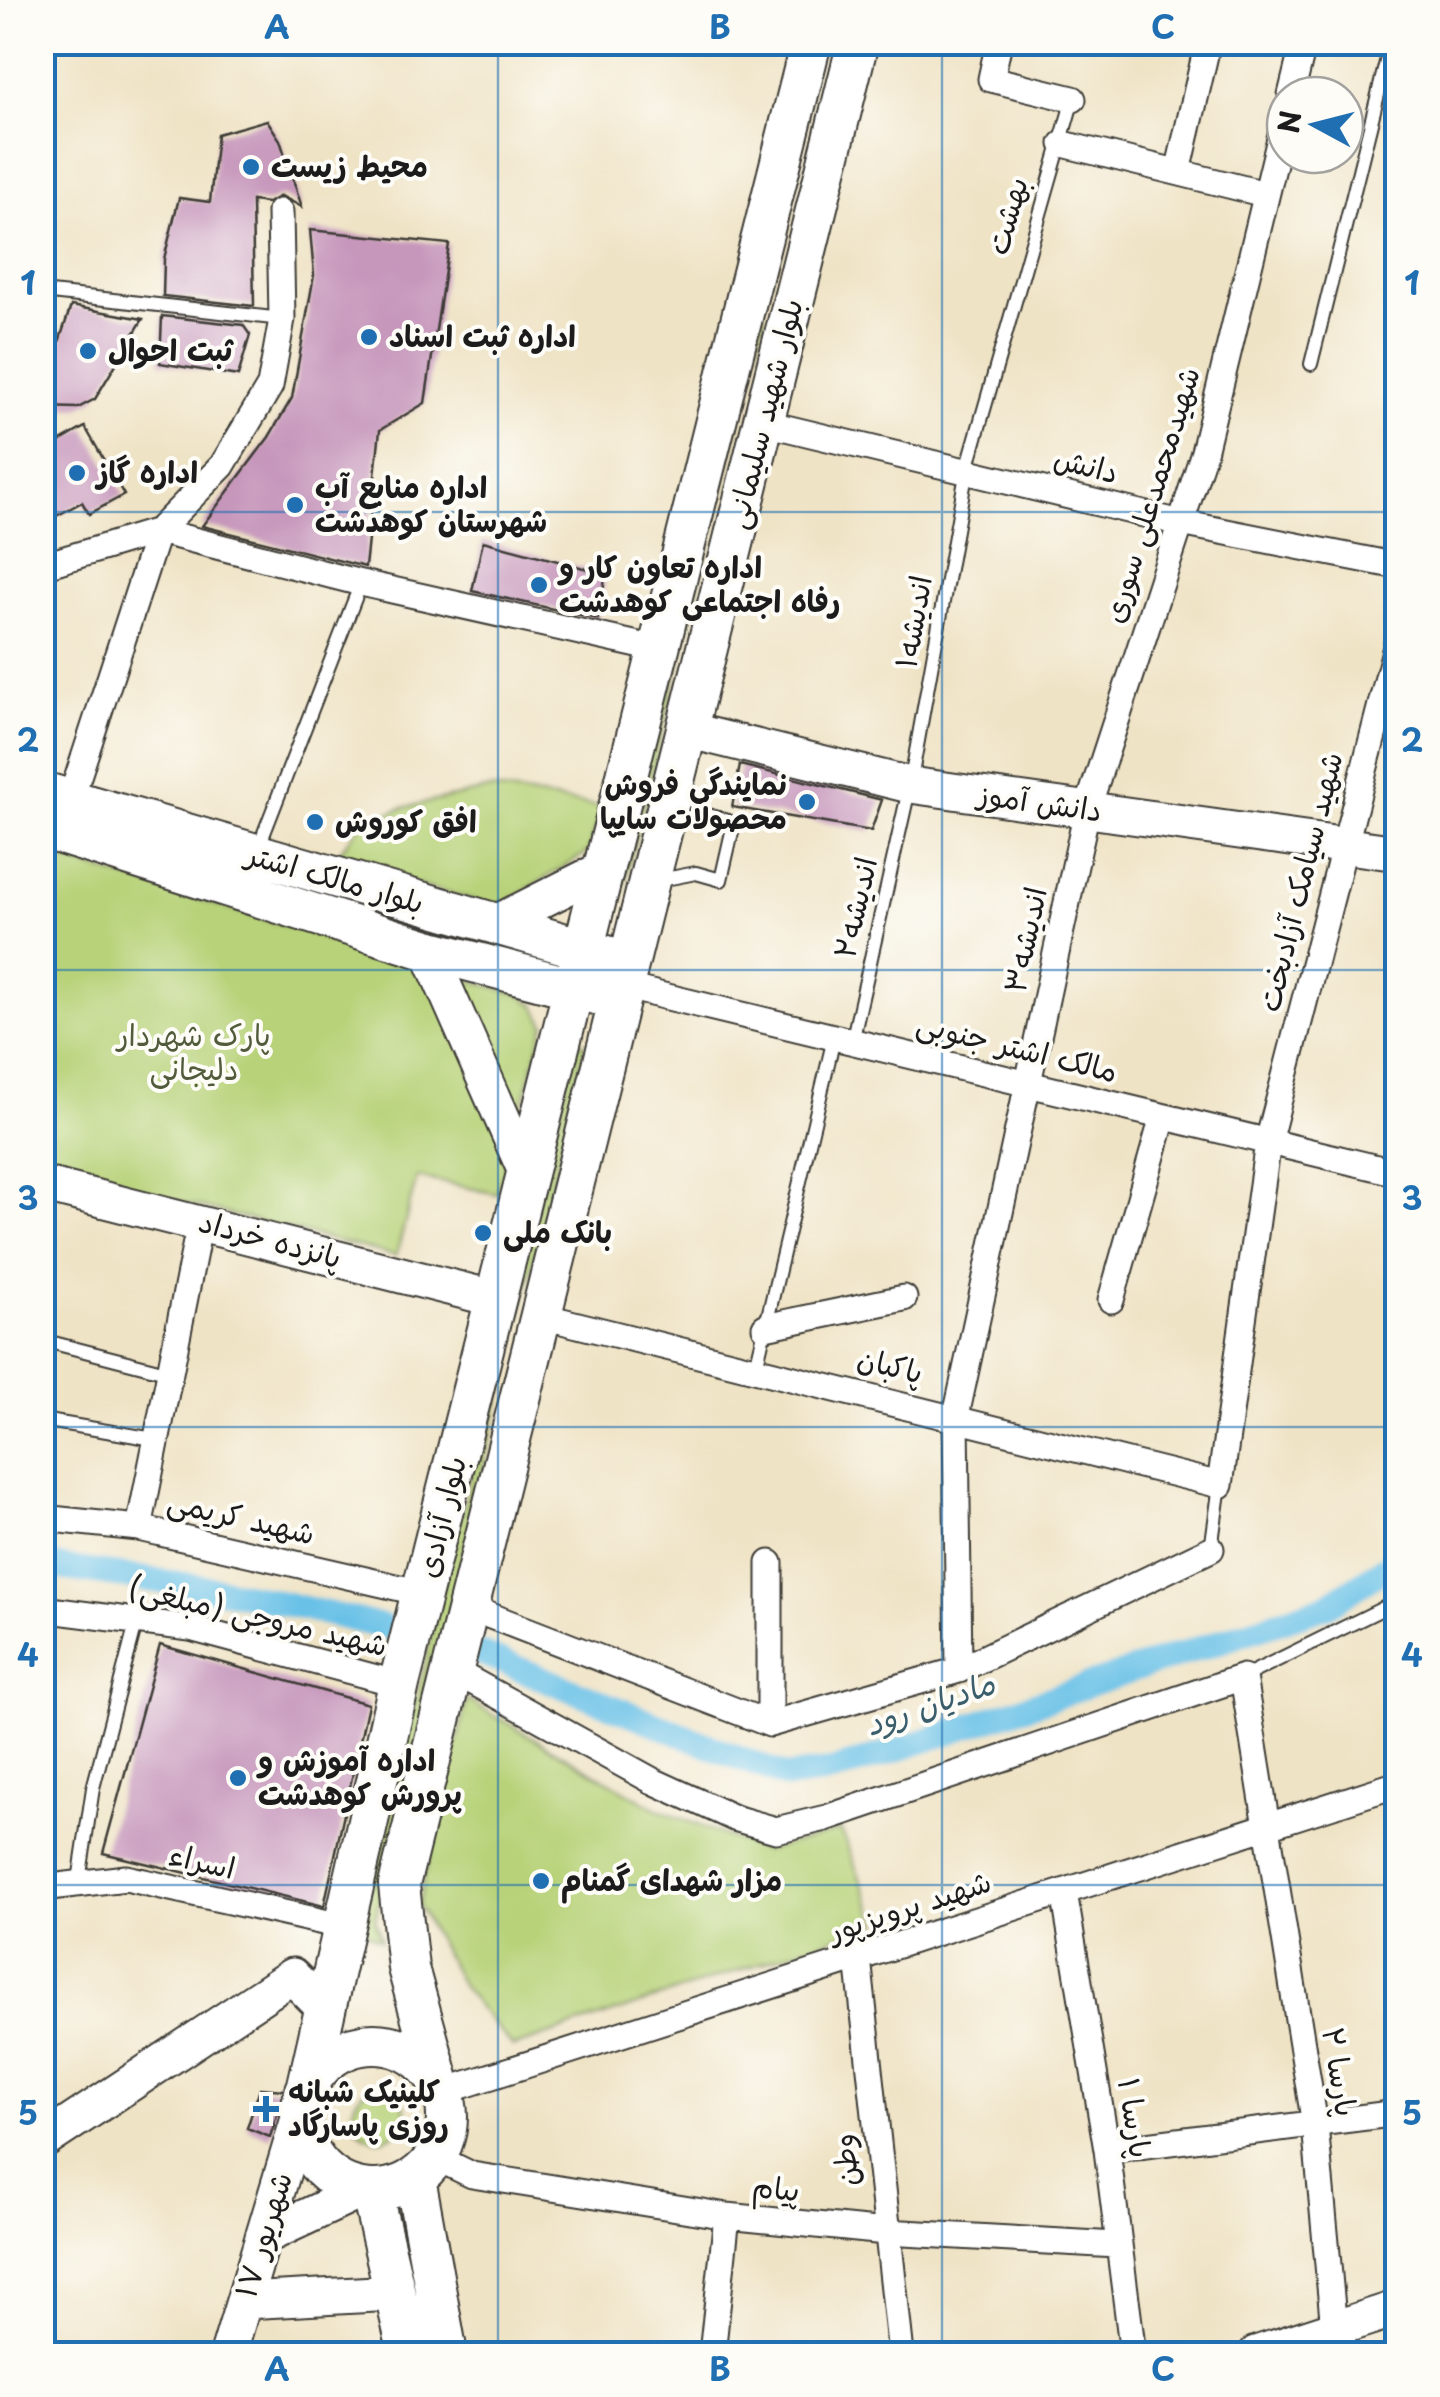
<svg xmlns="http://www.w3.org/2000/svg" width="1440" height="2397" viewBox="0 0 1440 2397" font-family="'Playpen Sans','Playpen Sans Arabic',sans-serif">
	<style>
		.green { fill: #b7d278; stroke: #6a774a; stroke-width: 2.5 }
		.lines { fill: none; stroke-linecap: round; stroke-linejoin: round }
		.canal { stroke: #69c1e7; stroke-width: 25 }
		.building { fill: #c696bb }
		.lane-casing { stroke: #3c3a35; stroke-width: 16 }
		.street-casing { stroke: #3c3a35; stroke-width: 29 }
		.secondary-casing { stroke: #3c3a35; stroke-width: 39 }
		.primary-casing { stroke: #3c3a35; stroke-width: 44 }
		.lane { stroke: #fff; stroke-width: 12 }
		.street { stroke: #fff; stroke-width: 25 }
		.secondary { stroke: #fff; stroke-width: 35 }
		.primary { stroke: #fff; stroke-width: 40 }
		.grid { fill: none; stroke: #1f6fb2; stroke-width: 2.5; stroke-opacity: 0.55 }
		.poi-dot { fill: #1f6fb2; stroke: #fdfcf7; stroke-width: 4 }
		.labels { text-anchor: middle; stroke-width: 8; stroke-linejoin: round; paint-order: stroke }
		.poi-label { font-size: 30px; font-weight: bold; fill: #1c1c1c; stroke: #fdfcf7; text-anchor: start }
		.street-label { font-size: 30px; fill: #1c1c1c; stroke: #fdfcf7 }
		.park-label { font-size: 30px; fill: #525c3c; stroke: #fdfcf7 }
		.water-label { font-size: 32px; font-style: italic; fill: #3b5e6d; stroke: #fdfcf7 }
		.neatline { fill: none; stroke: #1f6fb2; stroke-width: 4 }
		.grid-label { font-size: 32px; text-anchor: middle; font-weight: bold; fill: #1f6fb2 }
	</style>
	<rect width="100%" height="100%" fill="#fdfcf7"/>
	<filter id="ink" filterUnits="userSpaceOnUse"><feTurbulence type="fractalNoise" baseFrequency=".01" numOctaves="2"/><feDisplacementMap in="SourceGraphic" scale="20" xChannelSelector="R" yChannelSelector="G"/><feConvolveMatrix kernelMatrix="1 2 1 2 8 2 1 2 1" color-interpolation-filters="sRGB"/></filter>
	<filter id="wash" filterUnits="userSpaceOnUse"><feTurbulence type="fractalNoise" baseFrequency=".0048" numOctaves="4" result="noise"/><feDisplacementMap in="SourceGraphic" scale="40" xChannelSelector="R" yChannelSelector="G"/><feGaussianBlur stdDeviation="2.25" result="paint"/><feColorMatrix in="noise" values="0 0 0 0 0 0 0 0 0 0 0 0 0 0 0 0 0 1.4 0 .05"/><feComposite in="paint" operator="in"/></filter>
	<g filter="url(#wash)">
		<rect width="100%" height="100%" fill="#efe3c5"/>
		<!-- green -->
		<path class="green" d="M757 310 765 315 618 911 608 907Z
			M491 789 603 807 588 852 498 907 332 862 361 824 402 808Z
			M42 853 521 995 535 1005 545 1024 497 1194 417 1177 396 1256 43 1168Z
			M577 1042 585 1044 375 1919 381 1940 360 1929Z
			M467 1700 659 1810 764 1851 841 1830 878 1923 513 2047 463 1988 418 1905Z
			M353 2113a26 26 0 1 1 52 0a26 26 0 1 1-52 0Z"/>
		<g class="lines">
			<!-- canal -->
			<path class="canal" d="M42 1565 230 1591 384 1627
				M478 1652 787 1777 834 1771 1328 1605 1398 1559"/>
		</g>
		<g id="blocks">
			<!-- building -->
			<path class="building" d="M267 120 280 140 302 207 281 196 267 203 252 201 254 306 163 296 164 259 179 198 210 202 217 134Z
				M310 230 449 244 425 403 380 430 365 567 202 526 269 437 292 398 314 275Z
				M71 306 143 319 95 399 78 408 42 407V360L59 342Z
				M162 316 243 325 250 335 238 376 160 363Z
				M85 427 124 495 89 514 82 502 42 524V452Z
				M483 541 606 574 598 619 472 591Z
				M740 765 882 800 871 831 732 807Z
				M160 1645 368 1704 324 1906 103 1853Z
				M260 2088 285 2090 270 2137 247 2128Z"/>
		</g>
	</g>
	<g filter="url(#ink)">
		<use href="#blocks" fill-opacity="0" stroke="#3c3a35" stroke-width="2.5"/>
		<g class="lines">
			<!-- lane casing -->
			<g class="lane-casing">
				<path id="lane" d="M42 292 282 319
					M1311 364 1391 42
					M257 851 361 583
					M655 881 696 873 721 880 734 823 705 814 679 788
					M852 1042 910 785 967 469 1073 99
					M42 1340 170 1373
					M756 1367 834 1038
					M42 1420 154 1439
					M1211 1549 1220 1485
					M1243 1677 1398 1601
					M79 1881 93 1788 137 1620"/>
			</g>
			<!-- street casing -->
			<g class="street-casing">
				<path id="street" d="M999 42 991 79 1073 99
					M1291 95 1304 42
					M1063 144 1265 194
					M1178 172 1208 42
					M761 422 1181 523 1398 566
					M42 566 158 531 222 466 270 386 282 319 280 212
					M70 801 158 531 361 583 656 649
					M622 986 1398 1173
					M1111 1300 1163 1117
					M542 1316 1220 1485 1268 1142 1398 639
					M765 1327 904 1298
					M42 1518 139 1528 422 1593
					M139 1528 200 1222
					M470 1608 770 1724 959 1670 1211 1549
					M42 1609 190 1628 399 1684
					M452 1670 653 1781 734 1818 776 1830 826 1818 1243 1677 1315 2125 1334 2329 1341 2354
					M959 1670 956 1416 1087 810 1204 452 1285 118
					M770 1724V1563
					M42 1888 126 1878 346 1927
					M1064 1892 1107 2150 1133 2354
					M858 1958 901 2354
					M442 2092 1398 1784
					M1107 2150 1398 2113
					M435 2157 472 2175 727 2216 886 2232 1117 2245
					M712 2354 727 2216"/>
			</g>
			<!-- secondary casing -->
			<g class="secondary-casing">
				<path id="secondary" d="M687 730 910 785 1398 853
					M494 924 601 870
					M428 950 526 1172
					M42 1184 496 1299
					M42 2142 292 1976 323 2007
					M263 2237 363 2190
					M244 2301 395 2293
					M228 2354 300 2115
					M1256 2354 1398 2308"/>
			</g>
			<!-- primary casing -->
			<g class="primary-casing">
				<path id="primary" d="M42 792 610 957
					M42 828 428 950 599 995
					M301 2117a73 73 0 1 1 146 0a73 73 0 1 1-146 0Z
					M440 2084 408 1968 399 1885 858 42
					M308 2085 399 1684 811 42
					M415 2178 447 2354
					M371 2190 409 2354"/>
			</g>
			<!-- lane -->
			<use href="#lane" class="lane"/>
			<!-- street -->
			<use href="#street" class="street"/>
			<!-- secondary -->
			<use href="#secondary" class="secondary"/>
			<!-- primary -->
			<use href="#primary" class="primary"/>
		</g>
	</g>
	<!-- grid -->
	<path class="grid" d="M498 42V2354M942 42V2354M42 512H1398M42 970H1398M42 1427H1398M42 1885H1398"/>
	<!-- markers -->
	<g class="poi-dot">
		<circle cx="251" cy="167" r="10"/>
		<circle cx="369" cy="337" r="10"/>
		<circle cx="88" cy="351" r="10"/>
		<circle cx="77" cy="473" r="10"/>
		<circle cx="295" cy="505" r="10"/>
		<circle cx="539" cy="585" r="10"/>
		<circle cx="807" cy="802" r="10"/>
		<circle cx="315" cy="822" r="10"/>
		<circle cx="483" cy="1233" r="10"/>
		<circle cx="238" cy="1778" r="10"/>
		<circle cx="541" cy="1881" r="10"/>
		<path d="M261 2094h10v10h10v10h-10v10h-10v-10h-10v-10h10z"/>
	</g>
	<g class="labels">
		<!-- poi labels -->
		<g class="poi-label">
			<text x="271" y="177">محیط زیست</text>
			<text x="389" y="347">اداره ثبت اسناد</text>
			<text x="108" y="361">ثبت احوال</text>
			<text x="97" y="483">اداره گاز</text>
			<text x="315" y="498">اداره منابع آب<tspan x="315" dy="34">شهرستان کوهدشت</tspan></text>
			<text x="559" y="578">اداره تعاون کار و<tspan x="559" dy="34">رفاه اجتماعی کوهدشت</tspan></text>
			<text x="787" y="795" text-anchor="end">نمایندگی فروش<tspan x="787" dy="34">محصولات سایپا</tspan></text>
			<text x="335" y="832">افق کوروش</text>
			<text x="503" y="1243">بانک ملی</text>
			<text x="258" y="1771">اداره آموزش و<tspan x="258" dy="34">پرورش کوهدشت</tspan></text>
			<text x="561" y="1891">مزار شهدای گمنام</text>
			<text x="288" y="2102">کلینیک شبانه<tspan x="288" dy="34">روزی پاسارگاد</tspan></text>
		</g>
		<!-- street labels -->
		<g class="street-label">
			<text transform="translate(1008 216) rotate(-74)" y="10">بهشت</text>
			<text transform="translate(765 414) rotate(-76)" y="10">بلوار شهید سلیمانی</text>
			<text transform="translate(1086 466) rotate(14)" y="10">دانش</text>
			<text transform="translate(1152 495) rotate(-73)" y="10">شهیدمحمدعلی سوری</text>
			<text transform="translate(914 622) rotate(-80)" y="10">اندیشه۱</text>
			<text transform="translate(1040 803) rotate(8)" y="10">دانش آموز</text>
			<text transform="translate(335 879) rotate(16)" y="10">بلوار مالک اشتر</text>
			<text transform="translate(1301 882) rotate(-76)" y="10">شهید سیامک آزادبخت</text>
			<text transform="translate(856 908) rotate(-77)" y="10">اندیشه۲</text>
			<text transform="translate(1026 940) rotate(-78)" y="10">اندیشه۳</text>
			<text transform="translate(1017 1048) rotate(14)" y="10">مالک اشتر جنوبی</text>
			<text transform="translate(270 1240) rotate(15)" y="10">پانزده خرداد</text>
			<text transform="translate(890 1366) rotate(14)" y="10">پاکبان</text>
			<text transform="translate(442 1517) rotate(-76)" y="10">بلوار آزادی</text>
			<text transform="translate(241 1518) rotate(13)" y="10">شهید کریمی</text>
			<text transform="translate(258 1617) rotate(13)" y="10">شهید مروجی (مبلغی)</text>
			<text transform="translate(202 1862) rotate(13)" y="10">اسراء</text>
			<text transform="translate(910 1907) rotate(-18)" y="10">شهید پرویزپور</text>
			<text transform="translate(1339 2072) rotate(81)" y="10">پارسا ۲</text>
			<text transform="translate(1134 2118) rotate(81)" y="10">پارسا ۱</text>
			<text transform="translate(846 2160) rotate(-96)" y="10">وطن</text>
			<text transform="translate(776 2189) rotate(6)" y="10">پیام</text>
			<text transform="translate(264 2235) rotate(-73)" y="10">۱۷ شهریور</text>
		</g>
		<!-- park labels -->
		<g class="park-label">
			<text x="194" y="1046">پارک شهردار<tspan x="194" dy="34">دلیجانی</tspan></text>
		</g>
		<!-- water labels -->
		<g class="water-label">
			<text transform="translate(930 1704) rotate(-19)" y="11">مادیان رود</text>
		</g>
	</g>
	<!-- margin -->
	<rect width="1440" height="2397" fill="none" stroke="#fdfcf7" stroke-width="110"/>
	<!-- north arrow -->
	<g transform="translate(1315 125) rotate(277)"><circle r="48" fill="#fdfcf7" stroke="#a3a29f" stroke-width="2.5"/>
	<path d="M0-8L18 38L0 25L-18 38Z" fill="#1f6fb2"/>
	<text y="-15" font-size="28" font-weight="bold" text-anchor="middle" fill="#1c1c1c">N</text>
	</g>
	<rect x="55" y="55" width="1330" height="2287" class="neatline"/>
	<g class="grid-label">
		<text x="277" y="39">A</text>
		<text x="720" y="39">B</text>
		<text x="1163" y="39">C</text>
		<text x="28" y="295">1</text>
		<text x="1412" y="295">1</text>
		<text x="28" y="752">2</text>
		<text x="1412" y="752">2</text>
		<text x="28" y="1210">3</text>
		<text x="1412" y="1210">3</text>
		<text x="28" y="1667">4</text>
		<text x="1412" y="1667">4</text>
		<text x="28" y="2125">5</text>
		<text x="1412" y="2125">5</text>
		<text x="277" y="2381">A</text>
		<text x="720" y="2381">B</text>
		<text x="1163" y="2381">C</text>
	</g>
</svg>
